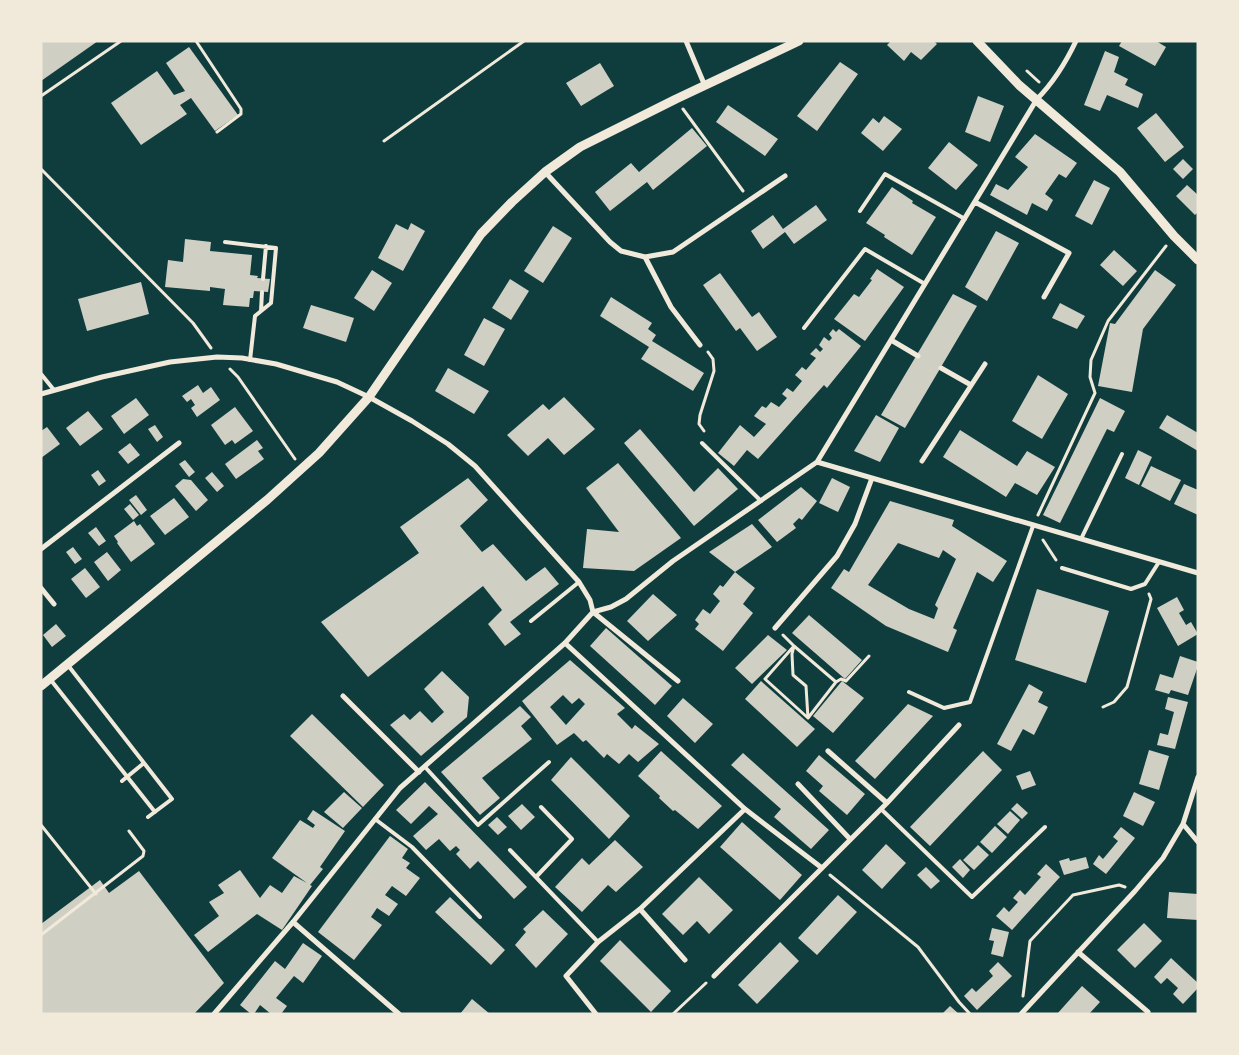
<svg xmlns="http://www.w3.org/2000/svg" width="1239" height="1055" viewBox="0 0 1239 1055" font-family="'Archivo Narrow',sans-serif">
	<style>
		.building { fill: #cfcfc3; fill-rule: evenodd }
		.lines { fill: none; stroke-linecap: round; stroke-linejoin: round }
		.path { stroke: #f1e9da; stroke-width: 3 }
		.service { stroke: #f1e9da; stroke-width: 4 }
		.minor { stroke: #f1e9da; stroke-width: 5 }
		.tertiary { stroke: #f1e9da; stroke-width: 9 }
	</style>
	<rect width="100%" height="100%" fill="#0f3d3e"/>
	<!-- building -->
	<path class="building" d="M41 41H98L41 81Z
		M891 41H934L937 44 921 60 911 52 904 61 887 45Z
		M1122 41H1156L1166 47 1155 66 1119 46Z
		M189 47 238 115 215 131 191 98 180 105 187 114 141 145 111 103 157 71 174 95 185 91 166 63Z
		M1105 51 1119 57 1114 72 1128 79 1125 85 1143 94 1138 108 1107 95 1100 111 1084 105Z
		M840 62 858 74 817 131 797 116Z
		M600 63 614 86 581 106 566 83Z
		M978 96 1004 106 990 142 965 132Z
		M728 105 778 139 765 156 716 122Z
		M1156 113 1184 147 1165 162 1137 128Z
		M884 116 902 129 883 151 861 133 873 118 879 123Z
		M692 128 707 146 653 190 647 182 610 211 595 192 631 163 639 172Z
		M1035 134 1077 163 1066 178 1059 174 1045 194 1053 200 1047 211 1032 203 1027 215 990 195 996 184 1008 190 1028 167 1015 157Z
		M949 142 978 165 956 190 928 168Z
		M1183 159 1193 169 1183 179 1173 169Z
		M1094 180 1110 188 1092 225 1075 216Z
		M1187 185 1198 195V212L1195 215 1176 196Z
		M892 187 913 201 912 203 936 217 912 255 884 237 885 235 866 223Z
		M816 205 827 220 794 244 785 232 763 249 751 231 773 215 783 229Z
		M411 223 425 231 403 271 378 258 396 224 408 230Z
		M553 226 572 238 543 283 524 271Z
		M996 231 1019 243 987 301 965 287Z
		M185 239 211 242 210 251 252 255 250 275 258 276 257 278 270 279 268 292 254 291 253 298H250L249 307 223 305 225 289 210 287V291L165 287 168 260 183 262Z
		M1114 250 1137 271 1123 286 1100 265Z
		M877 269 904 287 865 341 834 319 854 294 859 297 872 280 870 279Z
		M372 270 392 283 374 311 354 298Z
		M1155 270 1176 285 1143 329 1132 392 1098 386 1110 323 1115 324Z
		M720 273 752 317 759 312 777 337 757 351 740 328 736 331 703 285Z
		M510 279 529 291 511 320 492 308Z
		M141 282 149 314 87 331 78 299Z
		M953 294 977 306 905 428 881 415Z
		M611 297 652 323 648 329 656 335 652 341 704 373 693 391 641 359 649 347 600 316Z
		M1060 303 1085 316 1077 329 1052 318Z
		M311 305 354 318 346 342 303 328Z
		M484 318 505 329 484 366 464 355Z
		M833 329 836 332 839 329 861 346 827 388 824 385 758 459 747 450 734 466 718 453 740 425 754 437 766 424 754 416 762 406 766 408 771 402 779 407 787 398 782 394 787 388 793 392 802 381 795 375 802 367 806 370 816 358 810 354 816 348 820 352 823 349 819 345 824 337 829 341 832 338 829 334Z
		M448 368 489 391 474 414 435 391Z
		M1038 375 1068 394 1042 439 1012 421Z
		M198 385 203 393 211 387 220 400 197 417 191 408 195 405 191 399 187 402 182 396Z
		M564 397 595 429 564 455 548 438 528 456 507 435 543 404 549 410Z
		M136 398 149 415 124 434 111 416Z
		M1100 398 1125 411 1114 432 1107 429 1060 523 1043 515Z
		M235 407 253 431 235 444 232 440 225 445 211 425Z
		M88 411 103 429 80 446 66 428Z
		M876 415 899 428 880 462 854 451Z
		M1167 415 1198 433V451L1159 428Z
		M155 425 163 437 157 442 148 429Z
		M47 427 60 444 41 458V431Z
		M640 429 694 492 718 468 738 489 694 526 624 443Z
		M960 430 1017 466 1027 451 1055 467 1037 495 1015 483 1006 497 943 457Z
		M257 440 263 448 258 451 264 459 236 479 225 464Z
		M130 443 140 455 128 464 118 452Z
		M1138 450 1152 457 1139 485 1125 478Z
		M185 460 195 472 189 477 179 464Z
		M618 463 681 538 634 571 583 568 587 529 619 532 586 488Z
		M1151 466 1181 480 1170 501 1141 486Z
		M98 470 106 481 99 486 91 475Z
		M212 472 224 486 217 492 205 478Z
		M468 478 488 500 460 526 482 552 493 544 526 581 545 567 559 584 510 622 521 634 505 646 488 624 502 610 483 586 368 677 321 622 419 553 400 527Z
		M832 478 850 487 838 512 819 503Z
		M183 479 191 480 208 500 196 511 175 486Z
		M1184 484 1198 490V515L1174 504Z
		M801 487 817 501 802 520 799 518 793 524 796 528 777 542 758 520Z
		M136 495 147 510 141 515 129 500Z
		M174 498 189 517 165 535 150 516Z
		M890 501 954 520 952 526 1007 561 993 582 977 572 953 628 957 630 948 652 886 626 831 588 844 569 849 572ZM898 543 939 558 943 550 956 559 935 605 938 608 934 619 909 609 868 585Z
		M130 504 139 515 133 520 124 509Z
		M134 521 137 526 140 524 155 544 131 562 117 543 118 542 114 536Z
		M752 524 772 547 735 572 709 552Z
		M96 527 106 541 99 546 88 533Z
		M73 547 82 559 75 564 66 552Z
		M107 552 121 570 108 581 94 562Z
		M85 568 100 587 86 598 71 579Z
		M735 572 755 588 743 604 753 613 723 651 695 629 699 624 695 620 703 609 710 614 720 601 713 594 720 585 723 587Z
		M1037 589 1109 611 1086 683 1015 660Z
		M653 594 677 615 648 641 627 621Z
		M1177 597 1184 610 1179 613 1186 625 1191 622 1198 634 1178 646 1157 608Z
		M809 615 862 660 845 679 792 633Z
		M56 624 66 636 52 647 43 635Z
		M606 628 672 686 655 705 590 646Z
		M768 635 787 650 752 684 735 668Z
		M1180 656 1198 662V666L1188 695 1171 690 1169 694 1155 690 1160 674 1173 678Z
		M570 660 625 708 617 714 632 729 635 725 659 744 638 762 629 754 619 764 607 754 604 758 586 740 583 742 574 733 557 745 522 701ZM563 695 572 704 579 698 585 704 566 725 550 707Z
		M442 671 469 697 467 717 421 756 390 725 404 714 410 720 420 711 432 723 444 712 424 689Z
		M761 681 815 729 797 747 745 699Z
		M842 681 864 698 833 733 813 716Z
		M1029 684 1043 692 1038 702 1048 707 1034 735 1023 729 1011 751 997 744Z
		M1168 697 1188 702 1175 749 1157 745 1160 733 1168 735 1174 712 1165 709Z
		M683 698 713 724 695 743 667 716Z
		M908 704 933 716 875 779 855 761Z
		M520 706 531 717 521 726 532 739 482 778 500 798 480 815 441 772Z
		M312 714 384 785 363 807 290 736Z
		M1149 750 1169 756 1159 790 1139 784Z
		M661 751 722 806 698 829 675 810 673 811 659 798 660 796 638 776Z
		M983 751 1002 770 930 846 910 827Z
		M743 753 829 830 811 849 774 817 781 809 731 765Z
		M819 755 865 794 847 815 819 791 823 786 806 771Z
		M571 757 630 816 609 839 551 780Z
		M1030 771 1036 785 1022 790 1016 776Z
		M425 782 527 887 514 899 478 861 470 869 456 854 460 850 456 846 450 851 439 839 426 850 413 836 438 814 429 806 411 824 396 810Z
		M344 792 362 808 343 828 324 812Z
		M1134 792 1155 802 1143 826 1123 816Z
		M1017 803 1028 813 1022 819 1011 809Z
		M522 804 535 817 521 830 508 816Z
		M313 810 345 831 320 867 323 869 310 885 312 886 282 930 257 914 208 952 194 935 219 916 209 902 224 893 218 885 240 870 260 898 270 885 282 893 294 876 307 883 272 858 300 820 313 828 315 825 307 819Z
		M1010 811 1020 820 1008 834 997 824Z
		M497 817 507 827 498 835 488 825Z
		M742 822 802 875 780 900 720 847Z
		M995 826 1007 837 992 853 980 842Z
		M1121 827 1135 838 1106 874 1093 864 1099 855 1103 859 1118 841 1113 837Z
		M390 836 408 849 402 858 410 863 406 868 420 878 406 896 392 886 385 895 398 904 389 916 377 908 371 917 382 925 354 960 318 932Z
		M615 840 643 867 616 892 608 885 582 912 555 887 582 858 589 865Z
		M886 844 906 863 882 889 862 870Z
		M978 845 989 855 974 870 963 860Z
		M1086 857 1089 868 1064 875 1059 861 1069 858 1070 861Z
		M960 859 970 870 963 878 952 867Z
		M1046 864 1060 877 1012 930 996 916 1004 907 1009 912 1018 902 1013 898 1020 890 1025 895 1041 877 1037 874Z
		M926 867 940 881 931 889 917 875Z
		M139 871 224 983 194 1014H41V924L100 880 109 893Z
		M699 877 733 910 709 934 697 921 683 935 662 914Z
		M1169 892 1198 894V920L1167 918Z
		M838 895 857 912 817 955 798 938Z
		M450 897 505 950 491 965 435 912Z
		M543 910 568 934 536 968 515 945 526 932 523 929Z
		M1144 923 1162 941 1135 968 1117 950Z
		M992 928 1009 932 1003 957 991 954 994 941 989 940Z
		M620 940 671 991 651 1012 600 961Z
		M780 942 799 961 757 1004 738 985Z
		M303 943 322 956 303 983 294 976 276 998 287 1006 281 1014H271L260 1005 254 1014H251L240 1005 275 961 285 969Z
		M1171 958 1198 983V988L1183 1004 1173 994 1178 988 1167 978 1161 984 1154 977Z
		M998 962 1012 976 977 1010 964 996 972 988 976 992 993 976 989 971Z
		M1082 986 1100 1002 1089 1014H1057Z
		M472 999 490 1014H460Z
		M950 1006 959 1014H942Z"/>
	<g class="lines">
		<!-- path -->
		<path class="path" d="M196 41 241 109V114L217 132
			M1027 71 1039 82
			M41 96 121 41
			M683 109 743 191
			M384 141 524 41
			M41 169 193 323 211 348
			M230 369 238 377 295 459
			M704 431 699 424 700 415 714 371 713 359 708 352
			M1038 515 1095 393 1090 377 1091 360 1108 321 1166 246
			M1043 540 1056 560
			M783 635 794 646 792 654 793 675 806 686 808 718
			M794 646 836 682 808 718 765 679Z
			M836 682 841 679 846 681 869 656
			M1103 707 1114 702 1127 687 1151 599 1149 594
			M41 825 96 894
			M830 875 918 947 959 1002 970 1014
			M41 935 143 856 144 851 129 831
			M1023 996 1030 941 1073 895 1119 885 1125 887
			M673 1014 706 983"/>
		<!-- service -->
		<path class="service" d="M860 211 885 174 965 219
			M225 242 276 248 271 303 255 316 250 360
			M263 279 266 246
			M261 311 262 292
			M804 328 865 249 925 284
			M41 374 54 390
			M702 443 761 501
			M1081 539 1122 454
			M1062 568 1131 589 1145 584 1159 562
			M531 621 579 582
			M67 664 172 799 148 817
			M50 679 155 812
			M909 692 944 708 970 702 1033 526
			M425 767 478 825 549 762
			M122 781 144 763
			M881 809 972 897 1045 827
			M375 819 412 847 480 917
			M510 850 598 942
			M536 877 572 839 541 807"/>
		<!-- minor -->
		<path class="minor" d="M686 41 705 86
			M545 172 610 242 621 251 645 257 673 252 785 176
			M975 202 1069 253 1044 297
			M645 257 671 307 700 345
			M891 340 918 356
			M941 368 971 385
			M41 394 102 377 170 362 217 357 242 358 276 364 337 382 369 397 412 421 448 444 475 466 579 582 590 600 593 612
			M922 461 985 364
			M817 462 1198 573
			M41 549 179 443
			M41 588 54 604
			M593 612 678 681
			M775 628 837 556 855 524 872 478
			M565 643 745 809 822 868
			M343 696 419 772
			M828 751 887 803
			M798 784 850 839
			M1183 824 1198 842
			M640 909 685 960
			M293 922 399 1014
			M1078 952 1148 1012
			M714 976 887 803 959 725
			M214 1014 293 922 400 788 565 643 593 612 611 607 626 599 673 561 817 462 1037 99C1054 82 1066 62 1076 41
			M596 1014 566 976 598 942 640 909 745 809
			M1021 1014 1135 891 1163 858 1183 824 1198 777"/>
		<!-- tertiary -->
		<path class="tertiary" d="M977 41 1019 85 1120 172 1174 236 1198 260
			M41 686 267 500 319 453 369 397 481 234 512 202 545 172 580 147 676 99 799 41"/>
	</g>
	<!-- border -->
	<rect width="1239" height="1055" fill="none" stroke="#f1e9da" stroke-width="85"/>
</svg>
